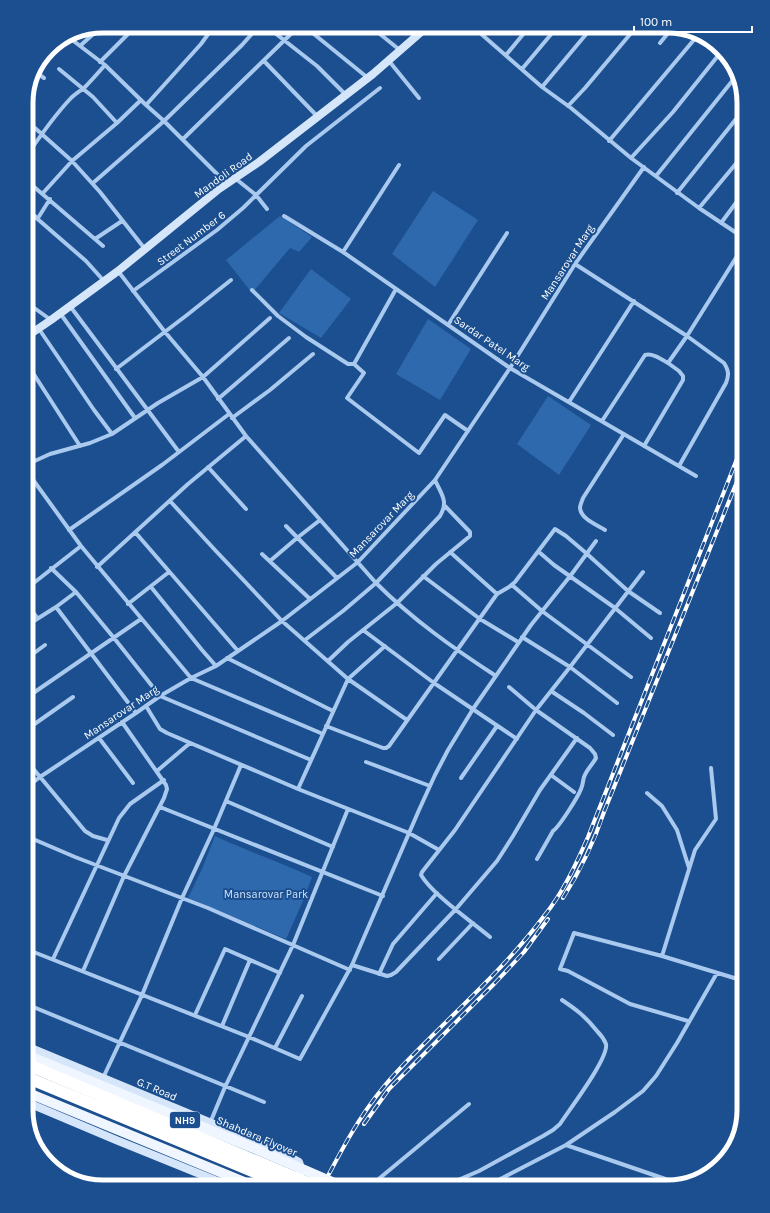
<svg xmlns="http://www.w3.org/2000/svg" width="770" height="1213" viewBox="0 0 770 1213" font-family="Karla,sans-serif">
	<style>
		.green { fill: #2e69ad }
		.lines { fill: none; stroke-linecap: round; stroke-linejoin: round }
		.street { stroke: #a9c9ee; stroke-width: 4 }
		.secondary { stroke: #d6e6fa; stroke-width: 8 }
		.primary { stroke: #f0f6ff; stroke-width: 10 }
		.highway { stroke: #fff; stroke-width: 12 }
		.rail-casing { stroke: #fff; stroke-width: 4 }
		.rail { stroke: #1b4f8f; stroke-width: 2.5; stroke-dasharray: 8; stroke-linecap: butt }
		.primary-bridge { stroke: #f0f6ff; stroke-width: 10 }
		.highway-bridge { stroke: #fff; stroke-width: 12 }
		.labels { text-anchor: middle; stroke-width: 4; stroke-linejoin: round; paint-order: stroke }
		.shield { fill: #1b4f8f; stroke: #bbcadd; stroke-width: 1 }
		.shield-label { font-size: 10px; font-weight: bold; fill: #fff }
		.street-label { font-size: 11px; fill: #fff; stroke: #1b4f8f }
		.park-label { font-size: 11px; fill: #cfe3fa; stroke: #1b4f8f }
		.rim { fill: none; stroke: #fff; stroke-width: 5 }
	</style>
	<rect width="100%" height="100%" fill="#1b4f8f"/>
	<!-- green -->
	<path class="green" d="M433 191 478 220 435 287 392 254Z
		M280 216 312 237 299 252 290 248 252 293 226 260Z
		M311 269 351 299 321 338 279 313Z
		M428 319 471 349 440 400 396 374Z
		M548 396 591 425 559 475 517 444Z
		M215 836C247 851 280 862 312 877L303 901 286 939 188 898 202 869Z"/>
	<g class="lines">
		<!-- street -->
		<path class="street" d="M266 26 317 66 345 94
			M304 26 368 78
			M370 26 401 51
			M411 26 421 33
			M472 26 542 87 571 108 631 158 699 208 744 238
			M480 32 485 26
			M67 36 105 65 146 105 164 121 227 184
			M660 43 673 27
			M80 46 102 26
			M506 55 530 26
			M264 61 317 116
			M389 61 419 98
			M100 62 136 26
			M522 69 558 26
			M34 71 44 78
			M542 87 593 26
			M146 105 201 44 214 26
			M568 106 585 88 637 26
			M26 120 72 161 100 192 145 249
			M117 123 141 100
			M183 139 299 26
			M609 141 698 35
			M26 157C40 136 54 116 71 98 75 94 80 91 84 88 91 81 98 73 105 65
			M631 158 673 112 721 52
			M656 176 737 75
			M236 179 256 195 267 209
			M26 180 103 246
			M93 183 164 121 242 45 259 26
			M43 193 72 161 117 123 93 97 59 69
			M677 193 744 109
			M699 208 744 154
			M26 209 86 261 104 281
			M284 216 343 252 510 368 696 476
			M38 218 50 199
			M721 223 744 192
			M26 227 35 216
			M95 239 122 221
			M343 252 399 165
			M575 264 687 336 724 363C729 371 729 375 726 383L679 466
			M118 271 165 332 203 377 246 436 376 583C412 619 453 648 496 676
			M252 290 278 316 306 337 348 364H354L364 373 347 398 419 453 445 415 468 431
			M133 291 217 230 243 208 306 146 380 88
			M26 302 51 320
			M70 306 179 452
			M60 313 135 418
			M448 325 507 233
			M39 329 94 410 112 434
			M26 362 80 446
			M354 364 396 289
			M116 369 187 315 231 280
			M218 399 289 338
			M569 402 634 301
			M232 418 270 390 313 354
			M602 421 645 355C653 353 661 359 668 363
			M644 446 683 380V376L679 371 668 363 687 336 744 245
			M26 465 50 454 90 443 112 434 158 403 203 377 270 318
			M208 467 246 509
			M26 470 81 546 191 678 323 734
			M170 501 215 550 282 621 348 679 407 720
			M286 526 337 578
			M69 530 162 465 229 414
			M605 530C597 525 581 519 580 508 580 505 582 501 583 498L624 434
			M135 532 238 651
			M450 552 497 594
			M539 552 554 565 615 608 651 638
			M262 554 310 599
			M270 561 297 538 320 520
			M97 567 188 484 246 436
			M51 568 76 592 114 638 160 696 311 760
			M423 576 480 619 518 642
			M512 585 542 611 631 677
			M151 587 202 650 216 666
			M26 589 81 546
			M26 602 37 618
			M128 604 169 572
			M56 607 136 713
			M26 626 56 607 76 592
			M363 630 434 683 517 739
			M522 637 570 667 617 703
			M305 640 343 611 376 583 440 516C449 501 441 494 435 480
			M227 658 333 711
			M26 659 45 645
			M328 661 348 642 397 603 436 564 470 536V532L445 506
			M509 687 536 710 590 748 595 754 596 758C593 764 587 769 584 777 583 780 583 785 581 789 578 797 559 827 553 831L537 859
			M551 691 584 713 613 735
			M26 698 141 619
			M146 706 160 729 167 733 298 789 409 833 439 850
			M326 726 383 748H386L389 746 497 594 509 587 515 582 555 529 566 536 586 553 628 591 660 613
			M26 730 73 697
			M99 738 133 783
			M26 760 85 831 93 836 107 840
			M366 762 430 786
			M711 768 716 819 695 850 662 956 744 981
			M157 771 190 743
			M551 775 574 792
			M461 778 497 726
			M26 788 40 777 136 713 160 696 191 678 216 666 282 621 358 562 435 480 510 368 575 264 644 167
			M298 789 348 679 385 646
			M647 793 662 806 677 830 689 868
			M226 801 333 847
			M160 807 383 896
			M26 836 75 857 208 908 350 970
			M490 937C472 922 432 894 421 875L422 872 455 830 536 710 570 667 643 572
			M26 949 249 1037 300 1059 352 965 419 810 435 775 448 750 473 709 531 625 571 575 596 541
			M662 956 574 933 560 969 568 971 630 1004 688 1021
			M53 959 119 818 130 804 164 780
			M439 959 473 923
			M352 965 387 976 391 975 396 972 456 909 497 861 513 836 540 790 577 738
			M83 971 124 876 164 798 167 789 166 785 122 722
			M379 974 393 944 437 893
			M26 1004 264 1102
			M195 1015 225 949 280 973
			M222 1026 250 960
			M275 1048 302 996
			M103 1078 142 995 182 898 214 829 241 765
			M210 1123 225 1087 293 945 348 809
			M566 1145 680 1184
			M369 1187 469 1104
			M430 1187 458 1180 479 1171 543 1136 553 1130 560 1124C569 1110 609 1058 606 1044 604 1039 600 1034 597 1031 586 1017 577 1010 562 1000
			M485 1187 566 1145 615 1112 643 1091 656 1076 677 1043 717 973
			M558 1187 565 1182"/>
		<!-- secondary -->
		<path class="secondary" d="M26 337 51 320 118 271 219 189 259 162 373 74 428 26
			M26 1046 221 1127 292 1158 299 1162 301 1168 300 1172
			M26 1102 116 1140 232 1187
			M345 1187 351 1182 369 1187"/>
		<!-- primary -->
		<path class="primary" d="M26 1092 256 1187"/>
		<!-- highway -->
		<path class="highway" d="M26 1077 291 1187"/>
		<!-- rail casing -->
		<g class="rail-casing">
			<path id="rail" d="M563 898C581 869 593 845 604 812L744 464
				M364 1124 389 1089 495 983 524 952 548 919
				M322 1187C340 1153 358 1118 382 1089 398 1069 417 1051 434 1034 472 996 512 959 544 916 563 893 576 864 588 837L744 441"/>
		</g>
		<!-- rail -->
		<use href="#rail" class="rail"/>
		<!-- primary-bridge -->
		<path class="primary-bridge" d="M26 1055 251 1147 344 1187"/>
		<!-- highway-bridge -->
		<path class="highway-bridge" d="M26 1064 317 1187"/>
	</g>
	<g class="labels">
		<!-- shield labels -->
		<rect class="shield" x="170" y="1112" width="30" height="16" rx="3"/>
		<g class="shield-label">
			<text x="185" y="1124">NH9</text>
		</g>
		<!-- street labels -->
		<g class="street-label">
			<text transform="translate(223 175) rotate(-36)" y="4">Mandoli Road</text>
			<text transform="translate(191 238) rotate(-37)" y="4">Street Number 6</text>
			<text transform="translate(567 262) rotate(-57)" y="4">Mansarovar Marg</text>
			<text transform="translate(492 343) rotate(34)" y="4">Sardar Patel Marg</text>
			<text transform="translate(381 524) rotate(-46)" y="4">Mansarovar Marg</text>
			<text transform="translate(121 712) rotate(-34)" y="4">Mansarovar Marg</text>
			<text transform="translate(157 1089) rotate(23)" y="4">G.T Road</text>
			<text transform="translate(257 1136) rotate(23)" y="4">Shahdara Flyover</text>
		</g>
		<!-- park labels -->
		<g class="park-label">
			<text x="266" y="898">Mansarovar Park</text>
		</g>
	</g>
	<!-- crop -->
	<path d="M0 0H770V1213H0ZM103 33H667A70 70 0 0 1 737 103V1110A70 70 0 0 1 667 1180H103A70 70 0 0 1 33 1110V103A70 70 0 0 1 103 33Z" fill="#1b4f8f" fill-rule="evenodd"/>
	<path class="rim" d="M103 33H667A70 70 0 0 1 737 103V1110A70 70 0 0 1 667 1180H103A70 70 0 0 1 33 1110V103A70 70 0 0 1 103 33Z"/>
	<!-- scale -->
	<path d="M634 26v6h118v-6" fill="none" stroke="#ffffff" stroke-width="2"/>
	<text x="640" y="26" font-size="12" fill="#ffffff" stroke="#1b4f8f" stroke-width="3" paint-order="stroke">100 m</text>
</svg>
